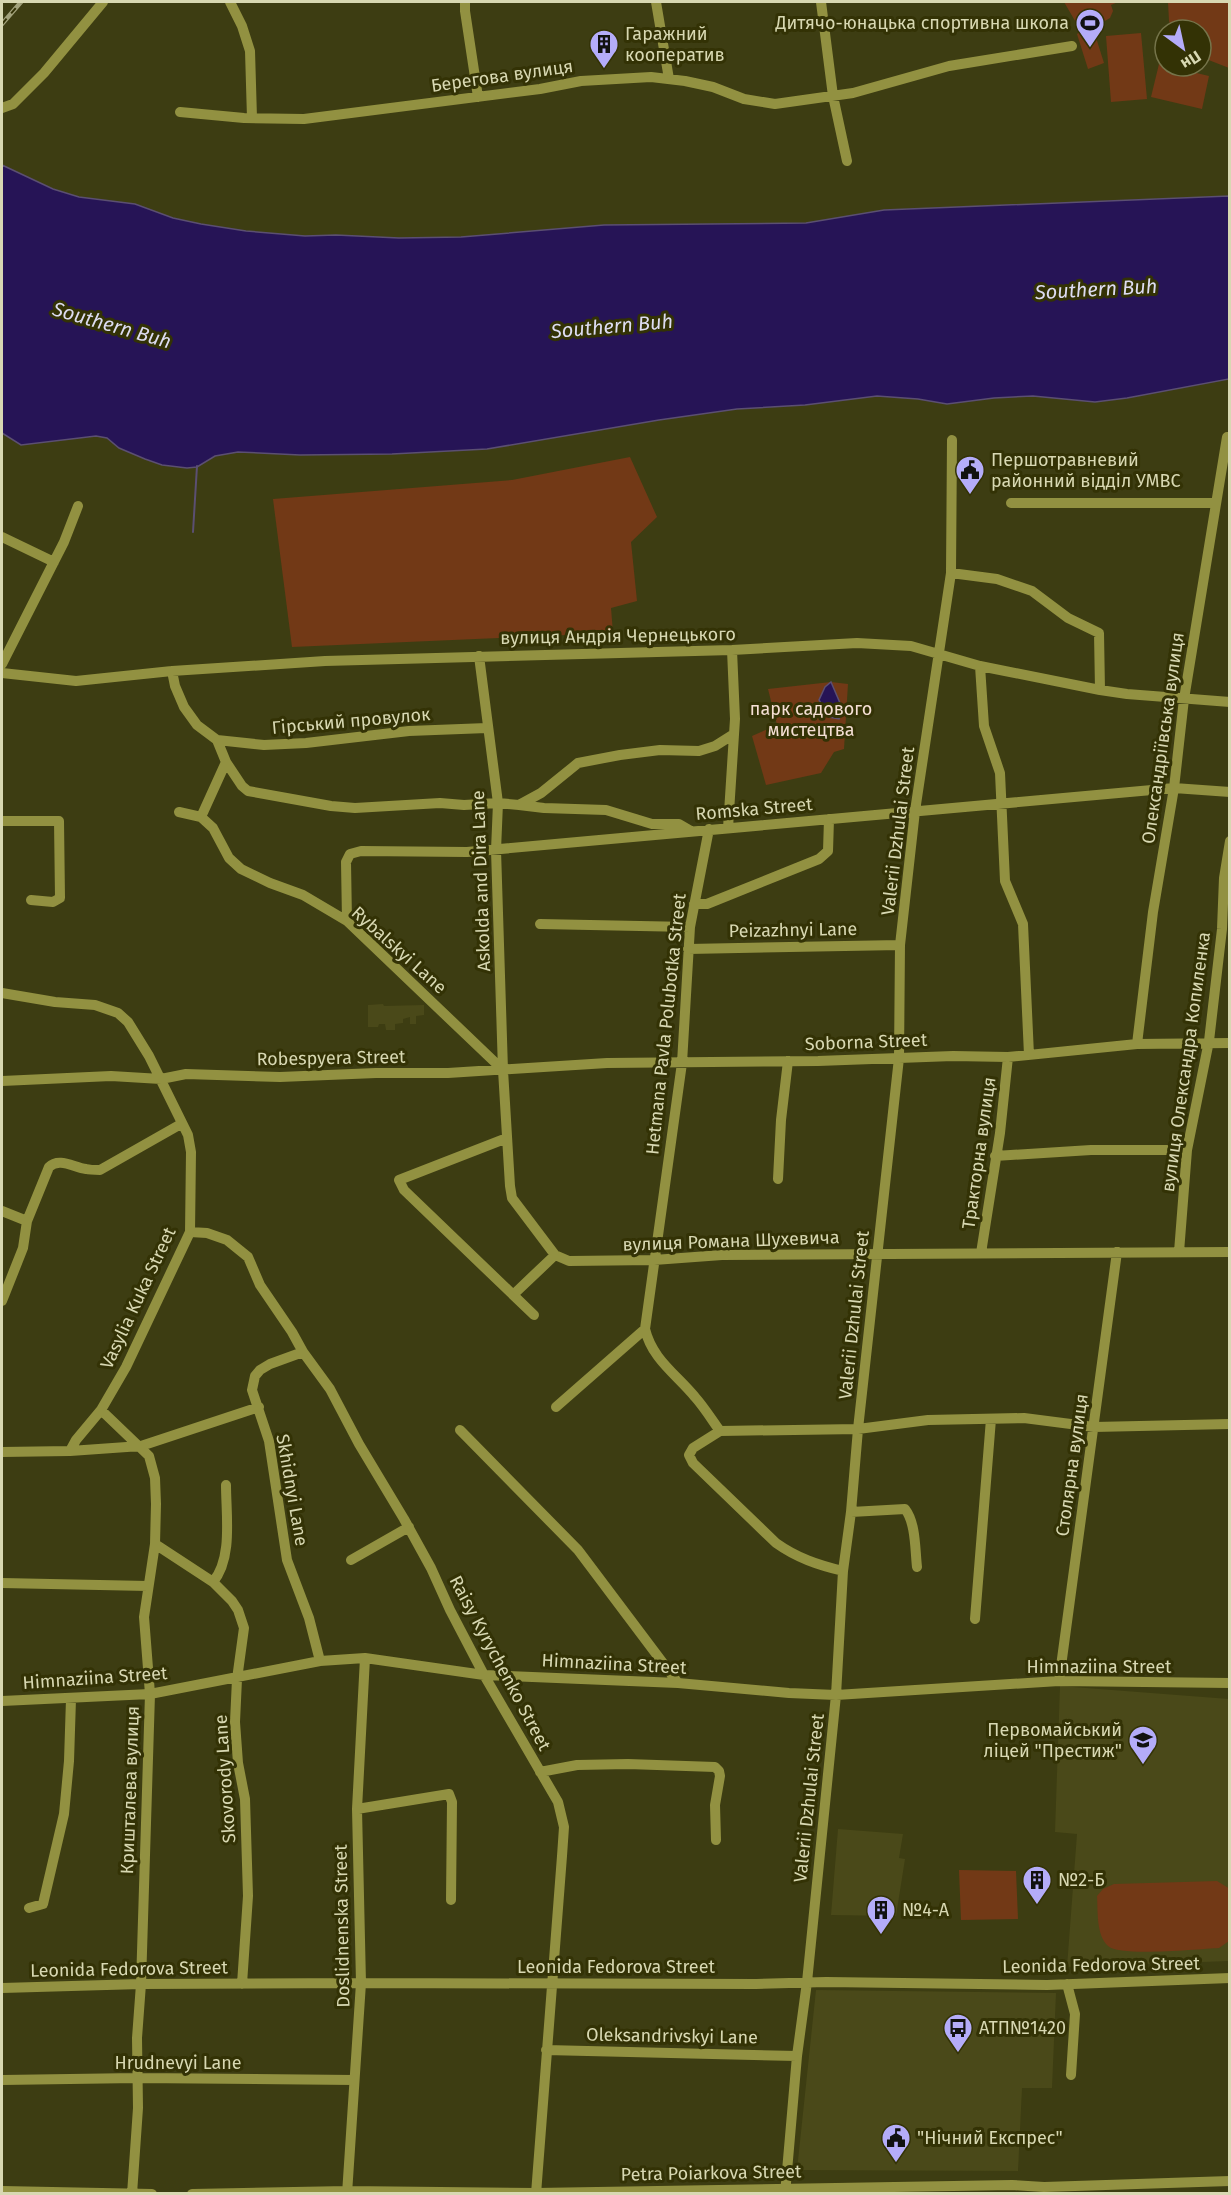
<svg xmlns="http://www.w3.org/2000/svg" width="1231" height="2195" viewBox="0 0 1231 2195" font-family="'Fira Sans',sans-serif">
	<style>
		.built { fill: #4a4919 }
		.green { fill: #723916 }
		.water { fill: #261456; stroke: #5b4f72; stroke-width: 1.5 }
		.lines { fill: none; stroke-linecap: round; stroke-linejoin: round }
		.stream { stroke: #5b4f72; stroke-width: 2 }
		.minor { stroke: #929141; stroke-width: 10 }
		.rail-casing { stroke: #a2a27b; stroke-width: 4.5 }
		.rail { stroke: #333205; stroke-width: 2; stroke-dasharray: 7; stroke-linecap: butt }
		.labels { text-anchor: middle; stroke-width: 6; stroke-linejoin: round; paint-order: stroke }
		.poi-label { font-size: 18px; fill: #d8d8b2; stroke: #333205; text-anchor: start }
		.street-label { font-size: 18px; fill: #d8d8b2; stroke: #333205 }
		.park-label { font-size: 18px; fill: #f5dfd4; stroke: #333205 }
		.water-label { font-size: 20px; font-style: italic; fill: #dddcf1; stroke: #333205 }
	</style>
	<rect width="100%" height="100%" fill="#3d3d12"/>
	<!-- built -->
	<path class="built" d="M383 1004 384 1006 424 1005V1015L416 1016V1024H410V1017L403 1019V1023L395 1024V1030H386L385 1024H379L378 1027H368V1005Z
		M1060 1686 1229 1699V1961L1067 1967 1077 1834 1055 1832Z
		M838 1829 903 1834 899 1858 905 1859 896 1916 831 1915Z
		M816 1990 1056 1993 1052 2088H1022L1018 2171 797 2170Z"/>
	<!-- green -->
	<path class="green" d="M1064 2H1118L1111 5 1113 11 1110 18 1093 28 1104 63 1088 69 1077 34 1081 31Z
		M1168 2H1229V68L1201 57V30H1172L1169 21Z
		M1141 33 1147 99 1111 102 1106 36Z
		M1159 64 1209 76 1202 109 1151 97Z
		M630 457 657 517 631 542 637 601 611 608 613 633 292 647 273 499 512 480Z
		M831 682 848 684 844 749 834 752 821 773 766 785 752 736 777 725 768 689Z
		M959 1870 1016 1871 1018 1919 961 1920Z
		M1217 1881 1230 1889 1229 1941 1219 1948C1199 1949 1119 1957 1108 1946 1096 1935 1098 1911 1097 1896L1103 1889 1114 1884Z"/>
	<!-- water -->
	<path class="water" d="M2 165 53 189 79 197 135 204 173 218 201 224 246 231 305 236 336 235 399 238 461 237 604 225 806 223 884 210 1229 196V379L1127 398 1095 402 1033 396 994 398 947 404 918 399 877 396 805 405 737 409 659 420 487 449 392 454 300 455 238 452 215 456 197 467 187 468 162 465 145 459 119 448 107 438 96 436 21 445 2 433Z
		M831 682 843 710 839 719 829 717 819 700 825 687Z"/>
	<g class="lines">
		<!-- stream -->
		<path class="stream" d="M193 532 197 466"/>
		<!-- minor -->
		<path class="minor" d="M230 2 242 26 250 51 252 118
			M465 2V11L478 97
			M656 2 669 79
			M821 2 833 96 847 161
			M2 108 13 104 44 73 103 2
			M180 112 244 118 304 119 540 89 581 81 651 77 685 81 713 87 744 99 775 104 853 93 949 66 1072 46
			M1011 503H1216
			M2 537 54 562
			M951 573 997 579 1032 591 1068 618 1099 633 1100 690
			M479 656 498 803 496 850 503 1070 510 1186 512 1198 555 1255 569 1261 654 1260 722 1255 1230 1252
			M2 664 64 542 78 506
			M980 666 984 726 1000 773 1005 881 1023 924 1029 1055
			M172 671 175 686 184 707 197 725 217 740 226 762 201 817
			M2 673 76 681 172 671 325 661 732 650 857 643 911 646 980 666 1100 690 1127 694 1230 702
			M217 740 264 745 306 743 409 731 487 728
			M226 762 242 786 248 791 331 806 355 808 440 803 464 805 498 803 519 805 541 793 578 763 620 755 660 750 699 751 715 746 734 734
			M519 805 544 808 606 810 652 824H679L691 831
			M179 812 201 817 213 828 229 858 241 869 270 883 303 895 347 921 503 1070
			M2 821H59L60 898 53 902 31 900
			M728 828 735 719 732 650
			M709 829 690 927 682 1063 645 1329C652 1359 676 1374 695 1397 704 1407 712 1420 720 1431
			M694 904H707L819 859 828 851 829 819
			M347 921 346 862 350 854 361 851 467 852 1174 788 1230 792
			M540 924 690 927
			M688 949 900 945
			M2 993 55 1002 95 1005 118 1013 128 1022 149 1056 188 1135 191 1152 190 1232 126 1367 101 1410 76 1440 70 1451
			M1137 1044 1153 912 1174 788 1184 699 1227 437
			M2 1081 111 1076 161 1079 186 1074 280 1077 376 1073H448L607 1063 818 1061 953 1056 1008 1057 1137 1044 1230 1043
			M507 1138 399 1180 404 1190 534 1315
			M995 1156 1091 1150H1187
			M778 1179 781 1120 788 1061
			M2 1211 27 1221
			M190 1232 207 1233 227 1240 248 1257 260 1285 292 1332 303 1352 330 1389 359 1444 404 1519 431 1568 450 1610 484 1675 558 1802 564 1827 562 1856 536 2194
			M1179 1252 1187 1150 1209 1041 1222 929 1224 878 1230 841
			M981 1253 1000 1133 1008 1057
			M514 1294 555 1255
			M2 1301 23 1248 27 1221 49 1167C59 1157 73 1167 86 1169 90 1170 96 1170 100 1170L181 1124
			M303 1352 270 1364 260 1370 255 1376 252 1390 269 1441 287 1560 309 1618 320 1661
			M556 1407 645 1329
			M101 1410 149 1456 155 1478 156 1504 155 1544 144 1617 150 1694 141 1984 137 2038 138 2108 132 2194
			M460 1430 578 1550 678 1683
			M720 1431 858 1429 928 1420 1024 1418 1094 1427 1230 1424
			M720 1431 693 1448 689 1455 693 1463 776 1543C797 1558 818 1565 843 1571
			M2 1452 70 1451 141 1446 259 1407
			M851 1512 905 1509C916 1523 915 1550 917 1567
			M155 1544 213 1582 232 1601 238 1610 244 1628 237 1679 235 1722 238 1763 245 1799 248 1896 242 1984
			M351 1560 409 1527
			M213 1582C233 1558 226 1515 226 1485
			M2 1583 148 1586
			M975 1619 991 1419
			M1059 1681 1117 1252
			M2 1701 150 1694 320 1661 365 1658 484 1675 678 1683 789 1693 836 1695 1059 1681 1230 1683
			M540 1772 577 1765 628 1764 715 1767 719 1771 720 1776 715 1805 716 1840
			M357 1809 449 1794 452 1802 451 1900
			M29 1908 43 1904 64 1814 69 1761 71 1699
			M1067 1984 1075 2014 1071 2075
			M2 1988 141 1984 361 1983 756 1984 826 1982 1047 1985 1230 1978
			M546 2050 797 2056
			M2 2080 137 2078 354 2080
			M2 2191 152 2194
			M192 2194 347 2191 536 2193 1012 2185 1044 2187 1230 2181
			M347 2194 361 1983 357 1809 365 1658
			M785 2194 797 2056 807 1982 836 1695 843 1571 851 1512 858 1429 899 1058 900 945 915 811 951 573 952 440"/>
		<!-- rail casing -->
		<g class="rail-casing">
			<path id="rail" d="M2 24 21 2"/>
		</g>
		<!-- rail -->
		<use href="#rail" class="rail"/>
	</g>
	<!-- icons -->
	<defs>
		<g id="stadium-pin" transform="scale(1.5)"><path d="M0 17L-7.5 6A9.5 9.5 0 1 1 7.5 6Z" fill="#b4acf9" stroke="#333205"/><path d="M0-5a6.5 5 0 1 0 0 10a6.5 5 0 1 0 0-10ZM-3.5-1.8h7v3.6h-7Z" fill="#111"/></g>
		<g id="building-pin" transform="scale(1.5)"><path d="M0 17L-7.5 6A9.5 9.5 0 1 1 7.5 6Z" fill="#b4acf9" stroke="#333205"/><path d="M-4-6H4V6H1V3H-1V6H-4ZM-2.5-4.3h1.7v1.8h-1.7ZM.8-4.3h1.7v1.8H.8ZM-2.5-1h1.7V.8h-1.7ZM.8-1h1.7V.8H.8Z" fill="#111"/></g>
		<g id="civic-pin" transform="scale(1.5)"><path d="M0 17L-7.5 6A9.5 9.5 0 1 1 7.5 6Z" fill="#b4acf9" stroke="#333205"/><path d="M-.6-6.5H3V-4.5H.6V-3L4-1V1h2V6H-6V1h2V-1L-.6-3ZM-1.2 2.5V6h2.4V2.5Z" fill="#111"/></g>
		<g id="school-pin" transform="scale(1.5)"><path d="M0 17L-7.5 6A9.5 9.5 0 1 1 7.5 6Z" fill="#b4acf9" stroke="#333205"/><path d="M0-5L7-2L0 1L-7-2ZM-4 1L0 2.5L4 1V4Q0 6-4 4Z" fill="#111"/></g>
		<g id="bus-pin" transform="scale(1.5)"><path d="M0 17L-7.5 6A9.5 9.5 0 1 1 7.5 6Z" fill="#b4acf9" stroke="#333205"/><path d="M-5-6H5V4H4V6H2V4H-2V6H-4V4H-5ZM-3.5-4V0h7V-4ZM-3.5 1.2v1.5H-2V1.2ZM2 1.2v1.5H3.5V1.2Z" fill="#111"/></g>
	</defs>
	<g fill-rule="evenodd">
		<use href="#stadium-pin" x="1090" y="23"/>
		<use href="#building-pin" x="604" y="44"/>
		<use href="#civic-pin" x="970" y="470"/>
		<use href="#school-pin" x="1143" y="1740"/>
		<use href="#building-pin" x="1037" y="1880"/>
		<use href="#building-pin" x="881" y="1910"/>
		<use href="#bus-pin" x="958" y="2028"/>
		<use href="#civic-pin" x="896" y="2138"/>
	</g>
	<g class="labels">
		<!-- poi labels -->
		<g class="poi-label">
			<text x="1069" y="29" text-anchor="end">Дитячо-юнацька спортивна школа</text>
			<text x="625" y="40">Гаражний<tspan x="625" dy="21">кооператив</tspan></text>
			<text x="991" y="466">Першотравневий<tspan x="991" dy="21">районний відділ УМВС</tspan></text>
			<text x="1122" y="1736" text-anchor="end">Первомайський<tspan x="1122" dy="21">ліцей "Престиж"</tspan></text>
			<text x="1058" y="1886">№2-Б</text>
			<text x="902" y="1916">№4-А</text>
			<text x="979" y="2034">АТП№1420</text>
			<text x="917" y="2144">"Нічний Експрес"</text>
		</g>
		<!-- street labels -->
		<g class="street-label">
			<text transform="translate(502 76) rotate(-8)" y="6">Берегова вулиця</text>
			<text transform="translate(618 636) rotate(-1)" y="6">вулиця Андрія Чернецького</text>
			<text transform="translate(351 721) rotate(-5)" y="6">Гірський провулок</text>
			<text transform="translate(1163 738) rotate(-82)" y="6">Олександріївська вулиця</text>
			<text transform="translate(754 809) rotate(-5)" y="6">Romska Street</text>
			<text transform="translate(898 831) rotate(-83)" y="6">Valerii Dzhulai Street</text>
			<text transform="translate(481 881) rotate(-92)" y="6">Askolda and Dira Lane</text>
			<text transform="translate(793 930) rotate(-1)" y="6">Peizazhnyi Lane</text>
			<text transform="translate(399 950) rotate(42)" y="6">Rybalskyi Lane</text>
			<text transform="translate(666 1024) rotate(-84)" y="6">Hetmana Pavla Polubotka Street</text>
			<text transform="translate(866 1042) rotate(-2)" y="6">Soborna Street</text>
			<text transform="translate(331 1058) rotate(-1)" y="6">Robespyera Street</text>
			<text transform="translate(1186 1062) rotate(-82)" y="6">вулиця Олександра Копиленка</text>
			<text transform="translate(979 1153) rotate(-82)" y="6">Тракторна вулиця</text>
			<text transform="translate(731 1241) rotate(-2)" y="6">вулиця Романа Шухевича</text>
			<text transform="translate(138 1298) rotate(-65)" y="6">Vasylia Kuka Street</text>
			<text transform="translate(854 1315) rotate(-84)" y="6">Valerii Dzhulai Street</text>
			<text transform="translate(1072 1465) rotate(-82)" y="6">Столярна вулиця</text>
			<text transform="translate(292 1490) rotate(80)" y="6">Skhidnyi Lane</text>
			<text transform="translate(500 1663) rotate(62)" y="6">Raisy Kyrychenko Street</text>
			<text transform="translate(614 1664) rotate(3)" y="6">Himnaziina Street</text>
			<text x="1099" y="1673">Himnaziina Street</text>
			<text transform="translate(95 1678) rotate(-4)" y="6">Himnaziina Street</text>
			<text transform="translate(225 1779) rotate(-94)" y="6">Skovorody Lane</text>
			<text transform="translate(130 1790) rotate(-88)" y="6">Кришталева вулиця</text>
			<text transform="translate(809 1798) rotate(-84)" y="6">Valerii Dzhulai Street</text>
			<text transform="translate(342 1926) rotate(-91)" y="6">Doslidnenska Street</text>
			<text transform="translate(1101 1965) rotate(-1)" y="6">Leonida Fedorova Street</text>
			<text x="616" y="1973">Leonida Fedorova Street</text>
			<text transform="translate(129 1969) rotate(-1)" y="6">Leonida Fedorova Street</text>
			<text transform="translate(672 2036) rotate(1)" y="6">Oleksandrivskyi Lane</text>
			<text x="178" y="2069">Hrudnevyi Lane</text>
			<text transform="translate(711 2173) rotate(-1)" y="6">Petra Poiarkova Street</text>
		</g>
		<!-- park labels -->
		<g class="park-label">
			<text x="811" y="715">парк садового<tspan x="811" dy="21">мистецтва</tspan></text>
		</g>
		<!-- water labels -->
		<g class="water-label">
			<text transform="translate(1096 289) rotate(-3)" y="7">Southern Buh</text>
			<text transform="translate(112 325) rotate(16)" y="7">Southern Buh</text>
			<text transform="translate(612 326) rotate(-5)" y="7">Southern Buh</text>
		</g>
	</g>
	<!-- border -->
	<rect width="1231" height="2195" fill="none" stroke="#d8d8b2" stroke-width="6"/>
	<!-- north arrow -->
	<g transform="translate(1183 48) rotate(147)"><circle r="28" fill="#333205" stroke="#75744a" stroke-width="1.5"/>
	<path d="M0-4.5L10 22L0 15L-10 22Z" fill="#b4acf9"/>
	<text y="-9" font-size="16" font-weight="bold" text-anchor="middle" fill="#d8d8b2">Пн</text>
	</g>
</svg>
